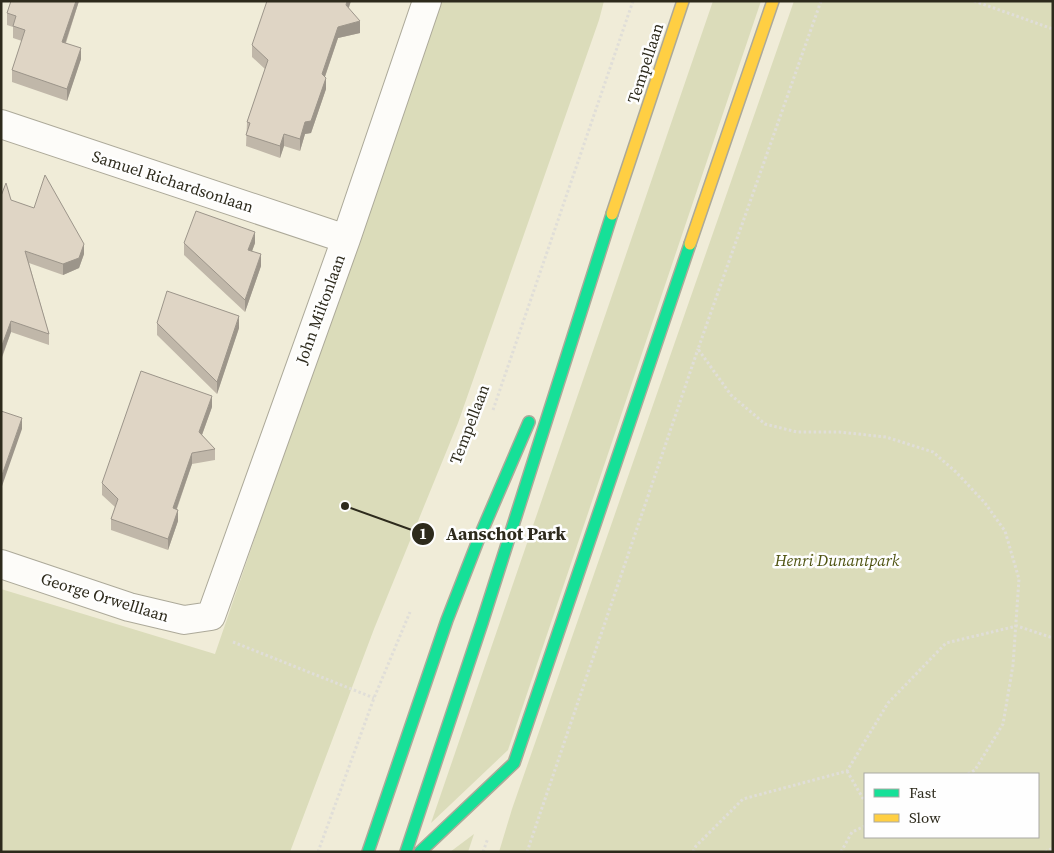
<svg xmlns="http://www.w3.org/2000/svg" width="1054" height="853" viewBox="0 0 1054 853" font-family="'Source Serif 4',serif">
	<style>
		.green { fill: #dbdcba; fill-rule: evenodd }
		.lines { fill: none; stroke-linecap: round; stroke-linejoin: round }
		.street-casing { stroke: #aca999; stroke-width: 30 }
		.fast-casing { stroke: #aca999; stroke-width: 14 }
		.slow-casing { stroke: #aca999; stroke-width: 14 }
		.path { stroke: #e0ded8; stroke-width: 3; stroke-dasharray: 2.5 2.5; stroke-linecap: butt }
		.street { stroke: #fdfcf9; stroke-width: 28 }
		.fast { stroke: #16e098; stroke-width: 11 }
		.slow { stroke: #ffcf43; stroke-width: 11 }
		.wall { fill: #c0b7a9 }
		.shaded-wall { fill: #9c958a }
		.building { fill: #dfd5c5; stroke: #9c958a }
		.labels { text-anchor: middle; stroke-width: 5; stroke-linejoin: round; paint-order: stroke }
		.street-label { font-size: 16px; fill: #2d2a1c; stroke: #fefefe }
		.park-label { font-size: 16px; font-style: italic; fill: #4f5311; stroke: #fefefe }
		.leader { fill: none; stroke: #2d2a1c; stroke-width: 2 }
		.callout-dot { fill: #2d2a1c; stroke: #fefefe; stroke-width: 2 }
		.mark-label { font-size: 15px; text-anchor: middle; font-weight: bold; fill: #fff }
		.callout-label { font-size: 18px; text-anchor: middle; font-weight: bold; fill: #2d2a1c; stroke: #fefefe; stroke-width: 5; stroke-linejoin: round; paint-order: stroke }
	</style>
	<rect width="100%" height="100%" fill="#f0ecd8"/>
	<!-- green -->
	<path class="green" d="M439 1H604L599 20 458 423 374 629 290 852H1V589L215 654Z
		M713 1H761L508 750 431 823Z
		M794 1H1053V852H499L512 809ZM865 774H1038V837H865Z
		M474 834 468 852H450Z"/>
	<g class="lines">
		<!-- street casing -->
		<g class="street-casing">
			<path id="street" d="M1 124 346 239
				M1 564 129 607 184 620 211 616 346 239 427 1"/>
		</g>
		<!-- fast casing -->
		<g class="fast-casing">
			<path id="fast" d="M368 852 447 620 479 538 529 422
				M406 852 482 623 612 214
				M420 852 514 763 690 244"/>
		</g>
		<!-- slow casing -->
		<g class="slow-casing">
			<path id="slow" d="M612 214 683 1
				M690 244 773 1"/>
		</g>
		<!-- path -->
		<path class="path" d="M821 1 698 349 731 395 765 424 797 432H839L886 437 933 452 956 472 985 503 1005 531 1019 579 1013 665 1003 724 975 770 968 774
			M974 1 1053 29
			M493 410 633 1
			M233 642 374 698
			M847 771 865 802
			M318 852 374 698 410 612
			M483 852 488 838
			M527 852 698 349
			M693 852 696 846 743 799 847 771 888 703 946 643 1017 626 1053 638
			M841 852 852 832 865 826
			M1045 852 1053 848"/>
		<!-- street -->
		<use href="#street" class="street"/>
		<!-- fast -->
		<use href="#fast" class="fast"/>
		<!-- slow -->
		<use href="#slow" class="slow"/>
	</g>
	<!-- wall -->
	<path class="wall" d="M11 1H79L66 43 81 59 67 101 12 82V70L22 41 13 38V27L7 25V13Z
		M348 9 360 33 338 38 325 77 326 89 311 133 305 134 300 151 284 146 280 158 246 146 247 122 265 69 252 57V45Z
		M11 200 84 254 79 268 63 275 29 263 49 334V345L11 332 2 358Z
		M184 243H255L252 251 261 266 245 312 184 255Z
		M157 323 239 328 217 394 157 335Z
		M212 407 202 435 215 449V460L192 464 177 509 178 521 168 550 111 530V519L115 507 102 495V483Z"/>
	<!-- shaded-wall -->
	<path class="shaded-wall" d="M76 1H79L62 53V42Z
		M347 1H351L346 17V5Z
		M360 21V33L338 38 322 85V74L338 27Z
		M81 48V59L67 101V89Z
		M326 78V89L311 133 305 134 300 151V139L305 122Z
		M284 134V146L280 158V146Z
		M255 232V243L248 262V250Z
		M84 244V254L79 268 63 275V264Z
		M261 254V266L245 312V300Z
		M239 316V328L217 394V382Z
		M11 321V332L1 359V348Z
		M212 396V407L199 443V432Z
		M22 418V429L1 489V478Z
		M192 453V464L173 519V508Z
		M178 510V521L168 550V539Z"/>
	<!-- building -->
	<path class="building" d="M11 1H76L62 42 81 48 67 89 12 70 25 30 13 26 16 16 7 13Z
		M267 1H347L346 5 360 21 338 27 322 74 326 78 311 121 305 122 300 139 284 134 280 146 246 135 250 123 247 122 268 60 252 45Z
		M45 175 84 244 79 258 63 264 25 251 49 334 11 321 1 348V196L6 183 11 200 34 208Z
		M196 211 255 232 248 250 261 254 245 300 184 243Z
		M167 291 239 316 217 382 157 323Z
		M141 371 212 396 199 432 215 449 192 453 173 508 178 510 168 539 111 519 118 499 102 483Z
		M1 411 22 418 1 478Z"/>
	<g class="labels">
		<!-- street labels -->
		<g class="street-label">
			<text transform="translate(645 63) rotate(-72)" y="6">Tempellaan</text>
			<text transform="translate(173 181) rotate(18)" y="6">Samuel Richardsonlaan</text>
			<text transform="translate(320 309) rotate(-70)" y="6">John Miltonlaan</text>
			<text transform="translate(469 424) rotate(-69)" y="6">Tempellaan</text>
			<text transform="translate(105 597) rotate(17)" y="6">George Orwelllaan</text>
		</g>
		<!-- park labels -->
		<g class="park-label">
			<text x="837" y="566">Henri Dunantpark</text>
		</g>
	</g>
	<!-- callouts -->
	<path class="leader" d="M345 506L423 534"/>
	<g class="callout-dot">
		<circle cx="345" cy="506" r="5"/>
		<circle cx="423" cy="534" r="12"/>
	</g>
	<g class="mark-label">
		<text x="423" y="539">1</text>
	</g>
	<g class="callout-label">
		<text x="506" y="540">Aanschot Park</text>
	</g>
	<!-- border -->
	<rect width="1054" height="853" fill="none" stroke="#2d2a1c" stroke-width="5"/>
	<!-- legend -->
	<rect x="864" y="773" width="175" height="65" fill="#fefefe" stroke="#aaa9a4"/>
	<rect x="874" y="789" width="25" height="8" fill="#16e098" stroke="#aaa9a4"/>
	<text x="909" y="798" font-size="15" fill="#2d2a1c">Fast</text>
	<rect x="874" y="814" width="25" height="8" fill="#ffcf43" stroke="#aaa9a4"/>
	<text x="909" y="823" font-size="15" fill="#2d2a1c">Slow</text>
</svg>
